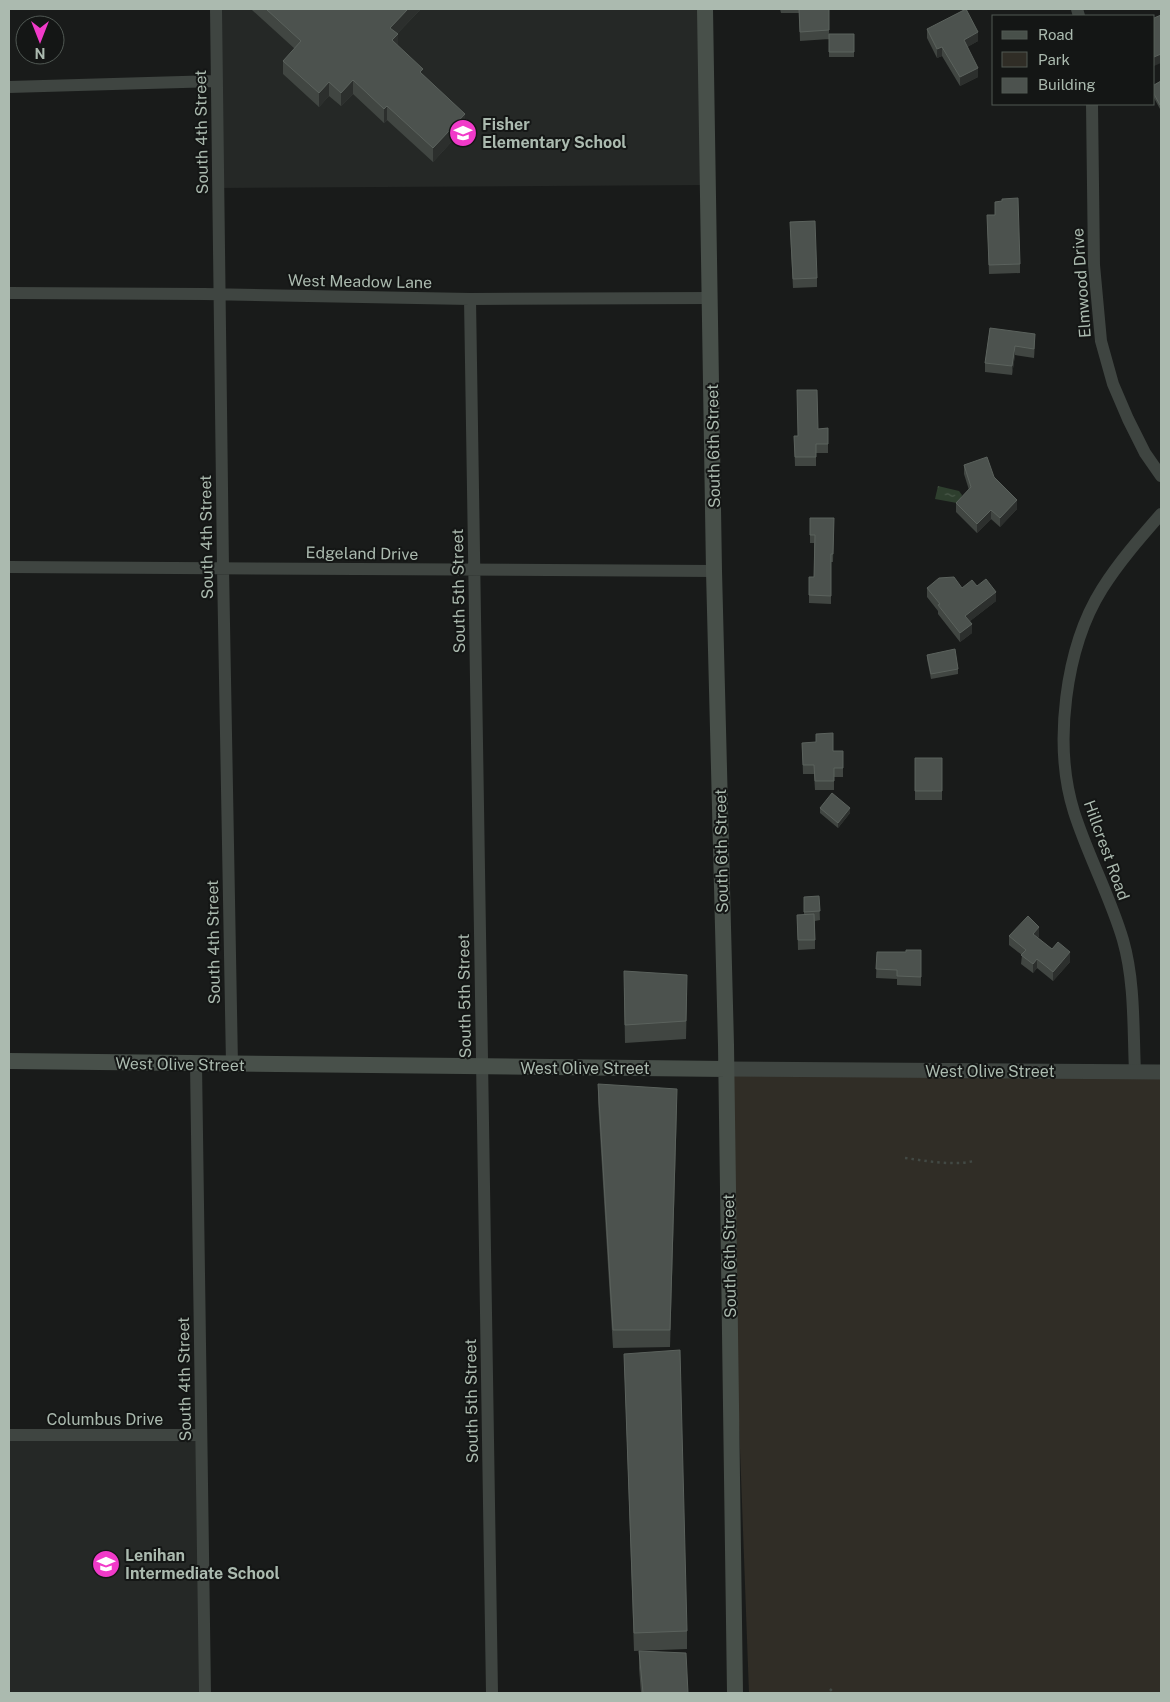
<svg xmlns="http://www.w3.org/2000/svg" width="1170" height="1702" viewBox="0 0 1170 1702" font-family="'Public Sans',sans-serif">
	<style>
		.built { fill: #252826 }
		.green { fill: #302d26 }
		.water { fill: url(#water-ripples) }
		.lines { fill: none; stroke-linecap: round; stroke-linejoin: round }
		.path { stroke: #424944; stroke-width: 2.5; stroke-dasharray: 2.5 4; stroke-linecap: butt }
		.minor { stroke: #3f4541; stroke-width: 12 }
		.tertiary { stroke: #3f4541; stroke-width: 15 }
		.secondary { stroke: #48504a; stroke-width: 16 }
		.wall { fill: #414642 }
		.shaded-wall { fill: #2c2f2d }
		.building { fill: #4c524e; stroke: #5b625d }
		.labels { text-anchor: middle; stroke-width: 4; stroke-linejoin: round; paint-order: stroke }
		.poi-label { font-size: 16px; font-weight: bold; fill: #abbaaf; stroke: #141615; text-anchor: start }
		.street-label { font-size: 16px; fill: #abbaaf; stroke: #141615 }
	</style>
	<defs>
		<pattern id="water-ripples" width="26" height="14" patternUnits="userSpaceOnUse" patternTransform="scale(1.25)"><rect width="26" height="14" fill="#2e3f2e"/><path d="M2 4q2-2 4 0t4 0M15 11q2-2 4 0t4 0" fill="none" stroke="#4a594a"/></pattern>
	</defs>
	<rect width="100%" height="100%" fill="#191b1a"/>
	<!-- built -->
	<path class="built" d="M216 9H705L709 185 218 188Z
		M9 1435H201L205 1693H9Z"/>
	<!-- green -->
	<path class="green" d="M726 1069 1161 1072V1693H749Z"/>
	<!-- water -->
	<path class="water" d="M938 486 959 491 962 495 960 501 957 503 935 499Z"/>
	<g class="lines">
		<!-- path -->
		<path class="path" d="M905 1158C928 1161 951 1166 974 1161
			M830 1689 834 1693"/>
		<!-- minor -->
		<path class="minor" d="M216 9 223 568 232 1065
			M1077 9 1079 16
			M9 87 217 81
			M1092 104 1094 265 1101 341 1113 384 1128 419 1145 453 1161 476
			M9 293 204 294 470 299 711 298
			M470 299 492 1693
			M9 567 714 571
			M196 1064 205 1693
			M1135 1072C1133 1028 1135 982 1123 940 1110 896 1088 856 1074 812 1053 745 1065 648 1102 589 1119 562 1140 538 1161 514
			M9 1435H201"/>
		<!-- tertiary -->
		<path class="tertiary" d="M726 1069 1161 1072"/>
		<!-- secondary -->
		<path class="secondary" d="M705 9 714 571 726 1045 735 1693
			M9 1061 726 1069"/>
	</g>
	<!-- wall -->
	<path class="wall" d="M252 9H421L397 34 398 46 423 75 465 127 433 162 387 120 384 123 353 94 341 106 329 96 319 107 283 74V61L295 49 252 10Z
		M780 9H829V39L800 41 799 13H781Z
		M927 29 978 41 967 47 978 77 960 86 942 56 937 58 927 38Z
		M829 34H854V57H829Z
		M1161 81 1160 109 1154 98V85Z
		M987 215 1020 264V273L989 274Z
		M790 231 817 278V287L793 288Z
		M990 328 1035 343 1034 358 1015 355 1012 375 985 372V363Z
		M828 428V453H816V466H795L794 436H798L818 429Z
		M964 465 994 477 1017 509 1000 527 991 519 977 533 956 512V503L969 490 964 474Z
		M810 518H834L833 562H831V604L809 603V577H814V543H810Z
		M977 586 996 601 970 621 972 633 960 642 938 614V611L927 597V588H962Z
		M927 655 958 669V674L931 679 927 659Z
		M802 743 833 751 843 768V777H834V790H815L814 774H803Z
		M915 758H942V800H915Z
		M820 808 850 813 838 828 820 813Z
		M819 896 820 920 815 921V949L798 950 797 915H804V897Z
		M1009 936H1039L1038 938 1052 949 1070 962 1053 981 1037 968 1033 973 1021 964 1022 955 1009 945Z
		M921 950V986L897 985V979L876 978 877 952H906Z
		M624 988 687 993 686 1039 625 1043Z
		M598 1084 677 1107 670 1347 613 1348 598 1102Z
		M624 1354 687 1631V1649L634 1651Z
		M639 1651 688 1693H641L639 1668Z"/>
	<!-- shaded-wall -->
	<path class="shaded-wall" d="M408 9H421L390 41V28Z
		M978 32V41L964 49V40Z
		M398 34V48L392 40Z
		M942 47V56L937 58V49Z
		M1161 54V63L1154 66V57Z
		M978 68V77L960 86V77Z
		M353 80V94L341 106V93Z
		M329 82V96L319 107V93Z
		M387 106V120L384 123V109Z
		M465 114V127L433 162V148Z
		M1035 334V343L1034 358V349Z
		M1015 346V355L1012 375V366Z
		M1017 500V509L1000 527V518Z
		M991 510V519L977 533V524Z
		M996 592V601L965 625V616Z
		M972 624V633L960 642V633Z
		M850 808V813L838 828V823Z
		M1039 927V936L1033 943V934Z
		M1070 952V962L1053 981V972Z
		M1037 959V968L1033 973V964Z
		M677 1089V1107L670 1347V1330Z"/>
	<!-- building -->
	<path class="building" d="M266 9H408L390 28 398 34 392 40 423 69 420 72 465 114 433 148 387 106 384 109 353 80 341 93 329 82 319 93 283 61 301 41Z
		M799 9H829V30L800 32Z
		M966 9 978 32 964 40 978 68 960 77 942 47 937 49 927 29Z
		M1161 15V54L1154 57V18Z
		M829 34H854V52H829Z
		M1161 81V104L1160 105 1154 94V85Z
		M1018 198 1020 264 989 265 987 215H995V202L1002 201V199Z
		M815 221 817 278 793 279 790 222Z
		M990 328 1035 334 1034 349 1015 346 1012 366 985 363Z
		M797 390H817L818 429 828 428V444H816V457H795L794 436H798Z
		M987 457 994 477 1017 500 1000 518 991 510 977 524 956 503 971 487 964 465Z
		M810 518H834L833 554H831V596L809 595V577H814L815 535H810Z
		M954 577 962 588 972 580 977 586 986 579 996 592 965 616 972 624 960 633 938 605 940 604 927 588 939 578Z
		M955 649 958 669 931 674 927 655Z
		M833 733V751H843V768H834V781H815L814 765H803L802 743 816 742V734Z
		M915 758H942V791H915Z
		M832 793 850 808 838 823 820 808Z
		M819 896 820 911 804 912V897Z
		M814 914 815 940H798L797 915Z
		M1028 916 1039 927 1033 934 1052 949 1058 942 1070 952 1053 972 1037 959 1033 964 1021 955 1026 950 1009 936Z
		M906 950H921V977L897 976V970L876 969 877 952H906Z
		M624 971 687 975 686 1021 625 1025Z
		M598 1084 677 1089 670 1330H613Z
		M680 1350 687 1631 634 1633 624 1354Z
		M639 1651 686 1653 688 1693H643Z"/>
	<!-- icons -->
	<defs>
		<g id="school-disc" transform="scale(1.4375)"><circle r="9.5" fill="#f13ac9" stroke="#141615"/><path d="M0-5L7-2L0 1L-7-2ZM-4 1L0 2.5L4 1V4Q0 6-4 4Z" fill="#fff"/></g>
	</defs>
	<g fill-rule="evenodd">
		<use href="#school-disc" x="463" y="133"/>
		<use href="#school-disc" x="106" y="1564"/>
	</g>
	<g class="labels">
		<!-- poi labels -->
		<g class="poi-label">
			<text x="482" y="130">Fisher<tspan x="482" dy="18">Elementary School</tspan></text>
			<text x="125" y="1561">Lenihan<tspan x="125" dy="18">Intermediate School</tspan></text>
		</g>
		<!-- street labels -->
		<g class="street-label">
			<text transform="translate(201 132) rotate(-91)" y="6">South 4th Street</text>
			<text transform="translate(360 281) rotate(1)" y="6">West Meadow Lane</text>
			<text transform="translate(1081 283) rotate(-94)" y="6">Elmwood Drive</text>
			<text transform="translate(713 446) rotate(-91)" y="6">South 6th Street</text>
			<text transform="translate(206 537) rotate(-91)" y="6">South 4th Street</text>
			<text transform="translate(362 553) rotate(1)" y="6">Edgeland Drive</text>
			<text transform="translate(458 591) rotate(-91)" y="6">South 5th Street</text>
			<text transform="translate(1107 850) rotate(70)" y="6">Hillcrest Road</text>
			<text transform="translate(721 851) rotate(-91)" y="6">South 6th Street</text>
			<text transform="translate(213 942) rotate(-91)" y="6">South 4th Street</text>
			<text transform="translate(464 996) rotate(-91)" y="6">South 5th Street</text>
			<text transform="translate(180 1064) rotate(1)" y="6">West Olive Street</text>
			<text x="585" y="1074">West Olive Street</text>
			<text x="990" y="1077">West Olive Street</text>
			<text transform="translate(729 1256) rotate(-91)" y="6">South 6th Street</text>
			<text transform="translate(184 1379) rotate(-91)" y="6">South 4th Street</text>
			<text transform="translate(471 1401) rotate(-91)" y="6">South 5th Street</text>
			<text x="105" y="1425">Columbus Drive</text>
		</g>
	</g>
	<!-- border -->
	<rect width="1170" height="1702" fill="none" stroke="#abbaaf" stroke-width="20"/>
	<!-- legend -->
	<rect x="992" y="15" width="162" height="90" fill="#141615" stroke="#505853"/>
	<rect x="1002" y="31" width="25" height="8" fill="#48504a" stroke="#505853"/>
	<text x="1038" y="40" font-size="15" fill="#abbaaf">Road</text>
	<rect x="1002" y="52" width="25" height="15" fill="#302d26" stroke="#505853"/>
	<text x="1038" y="65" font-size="15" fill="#abbaaf">Park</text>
	<rect x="1002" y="78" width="25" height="15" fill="#4c524e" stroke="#505853"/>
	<text x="1038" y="90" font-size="15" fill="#abbaaf">Building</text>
	<!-- north arrow -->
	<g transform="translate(40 40) rotate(180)"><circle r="24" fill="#141615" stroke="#505853"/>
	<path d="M0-4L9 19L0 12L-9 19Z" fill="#f13ac9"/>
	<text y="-8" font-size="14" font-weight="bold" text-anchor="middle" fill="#abbaaf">N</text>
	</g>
</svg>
